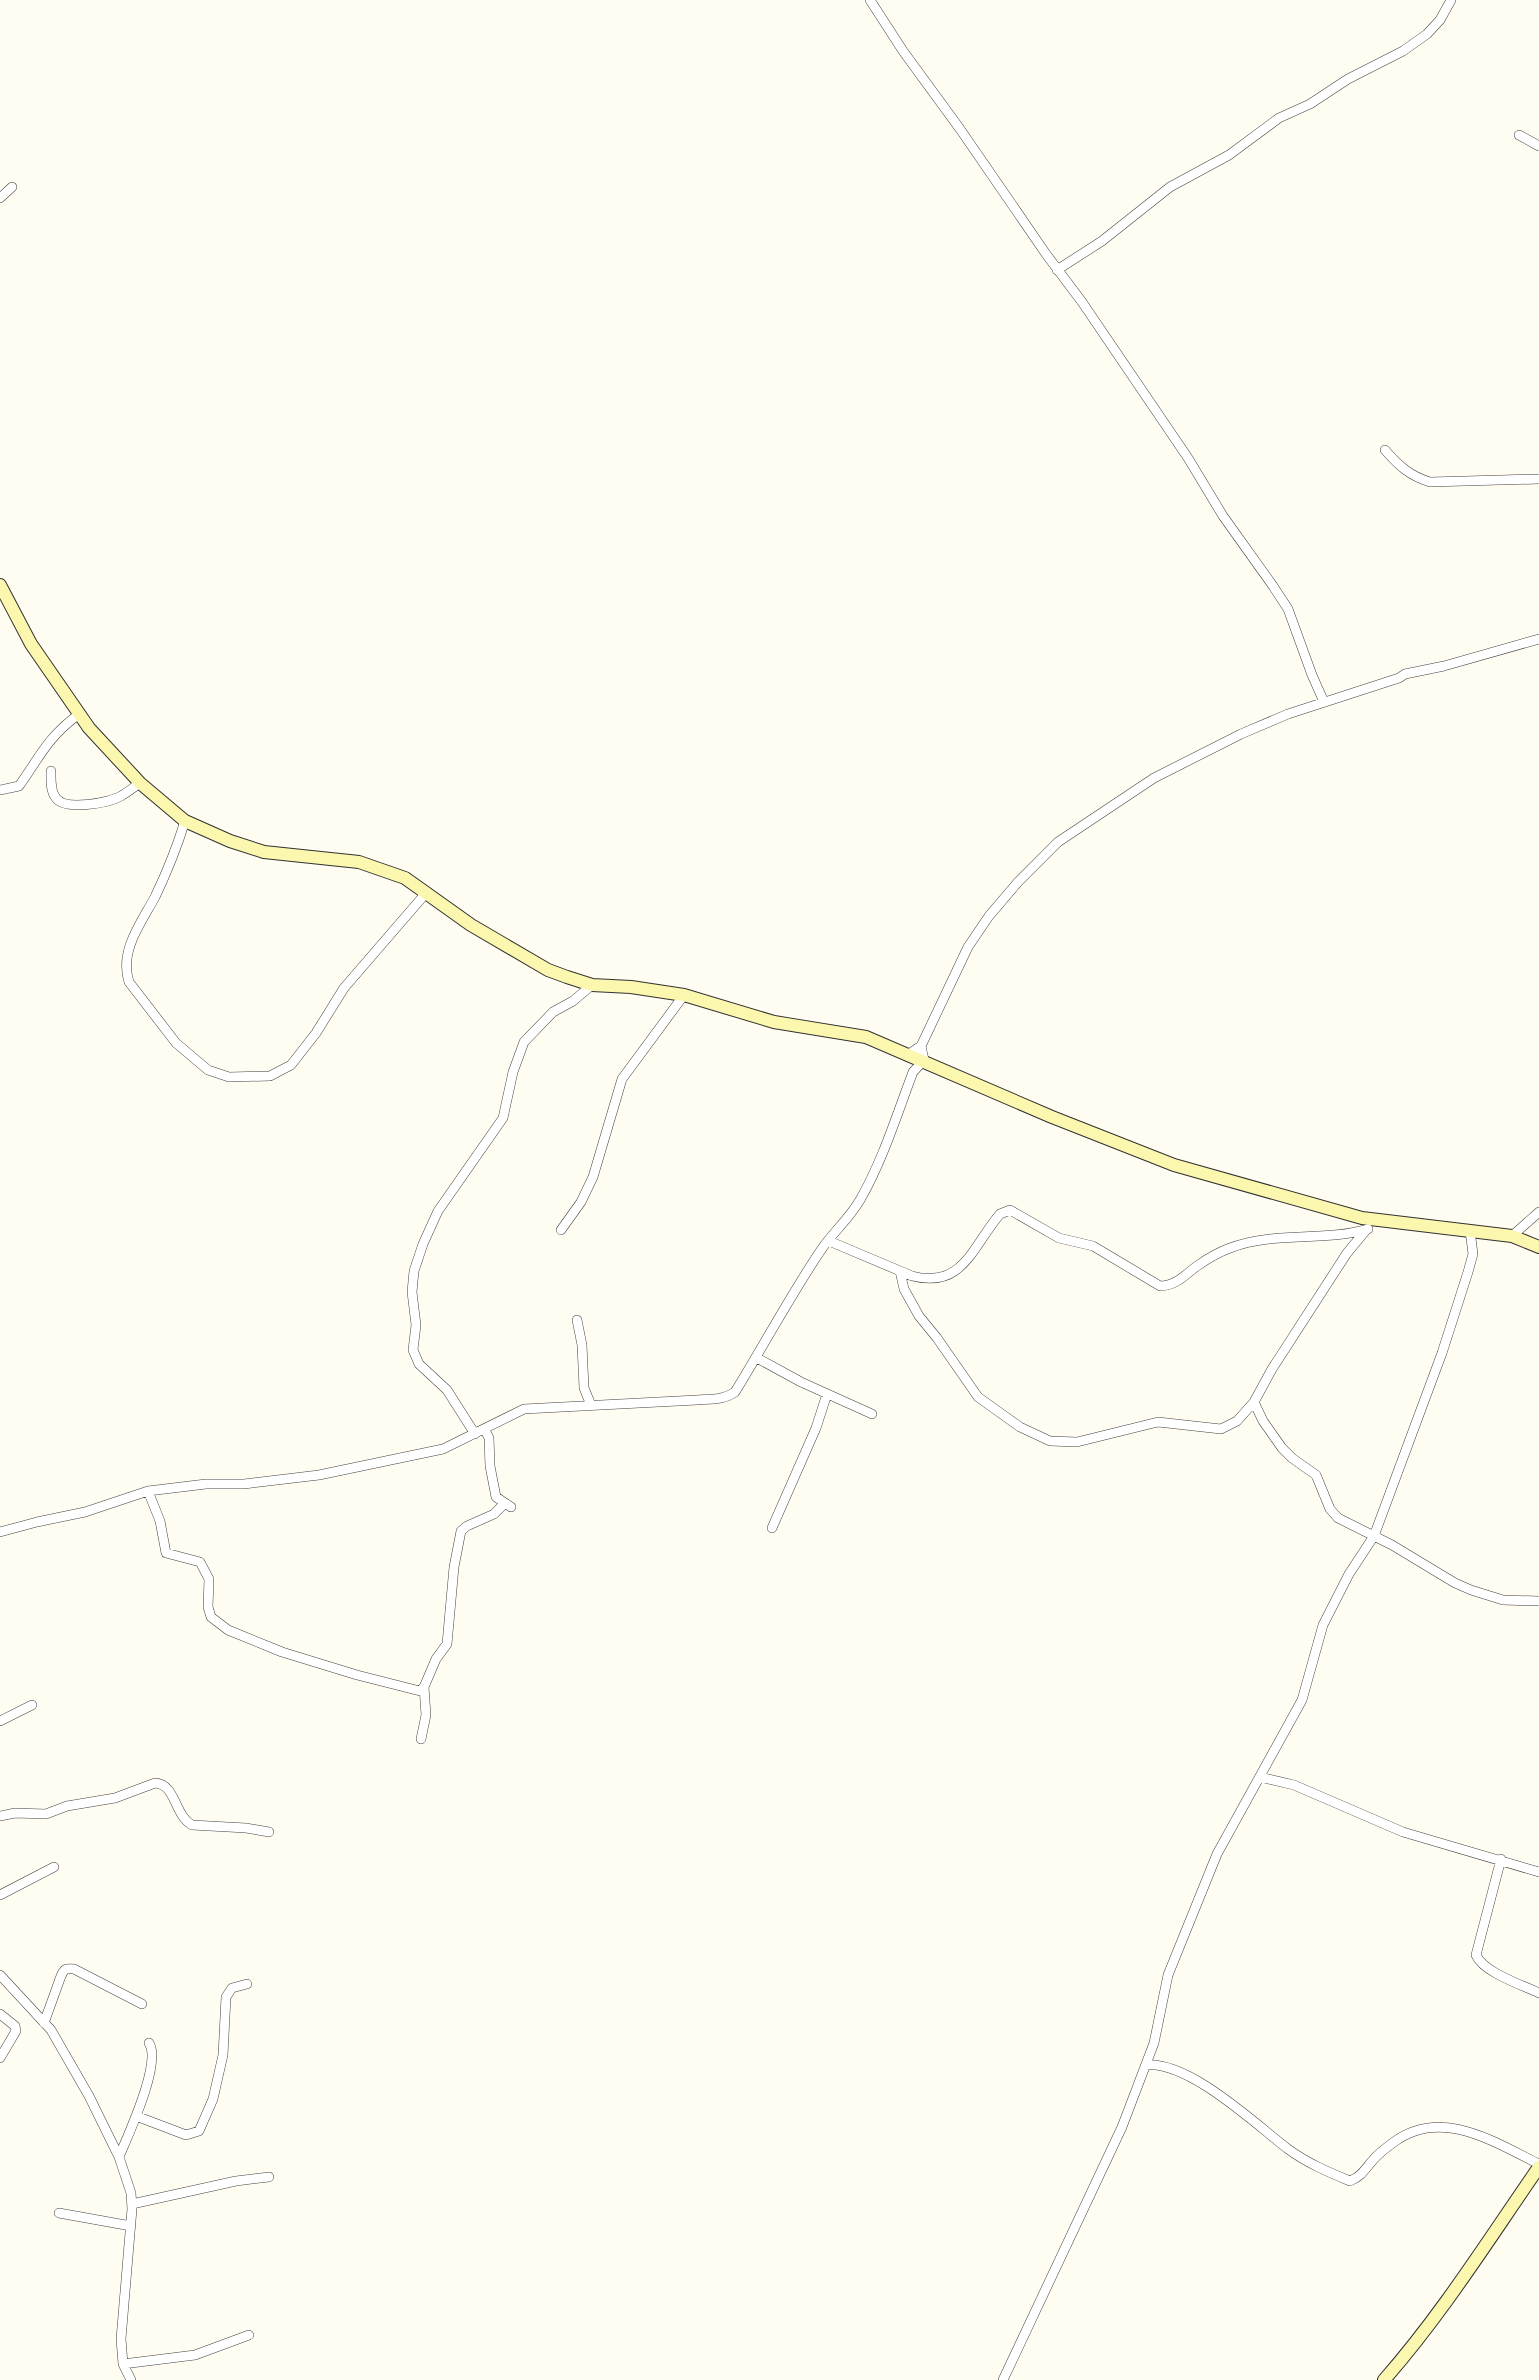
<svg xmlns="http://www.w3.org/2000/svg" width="1539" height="2380" viewBox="0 0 1539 2380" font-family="'PT Serif',serif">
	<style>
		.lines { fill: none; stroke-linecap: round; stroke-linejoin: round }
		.street-casing { stroke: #424242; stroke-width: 10 }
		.secondary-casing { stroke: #313131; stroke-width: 14 }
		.street { stroke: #fff; stroke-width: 9 }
		.secondary { stroke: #fcf7ae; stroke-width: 12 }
	</style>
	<rect width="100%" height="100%" fill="#fffcf1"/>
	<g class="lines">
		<!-- street casing -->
		<g class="street-casing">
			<path id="street" d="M870 0 903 51 960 129 1046 254 1082 302 1188 458 1223 516 1273 586 1288 609 1312 675 1324 702
				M1519 135 1539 146
				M0 198 12 187
				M1057 270 1102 241 1170 187 1229 155 1279 118 1310 104 1348 79 1403 51 1427 34 1440 20 1451 0
				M1385 450C1399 466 1410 476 1430 482L1539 479
				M51 771C51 779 50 791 56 798 65 811 109 803 121 796 128 792 134 787 140 783
				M0 790 19 786C41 755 47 738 79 714
				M185 821C177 847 167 872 155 897 141 923 119 951 129 982L176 1043 208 1070 229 1077 270 1076 291 1065 316 1033 344 988 426 893
				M909 1054 921 1046 968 947 989 916 1018 882 1058 842 1154 778 1241 734 1288 714 1399 678 1405 674 1444 666 1539 639
				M561 1230 581 1202 593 1177 622 1079 684 995
				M1512 1236 1539 1212
				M829 1241 912 1276C963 1289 972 1247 1000 1214L1010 1210 1059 1238 1093 1246 1160 1286C1176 1286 1186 1274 1197 1266 1207 1259 1219 1252 1230 1248 1274 1231 1324 1242 1368 1229
				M900 1271 904 1289 919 1316 937 1338 978 1397 1020 1427 1050 1441 1077 1442 1158 1422 1221 1429 1237 1421 1254 1402 1272 1369 1347 1253 1367 1229
				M577 1320 582 1345 584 1388 591 1405
				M757 1358 801 1382 872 1414
				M1254 1402 1263 1421 1282 1448 1292 1458 1316 1475 1330 1509 1338 1518 1392 1545 1455 1583 1471 1590 1503 1600 1539 1601
				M485 1430 489 1438 490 1466 496 1497 511 1507
				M475 1434 447 1390 419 1364 413 1350 416 1325 412 1292 414 1271 423 1244 438 1211 503 1118 513 1072 524 1042 553 1012 573 1001 592 985
				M148 1491 160 1521 166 1553 200 1562 209 1579 208 1607 211 1617 228 1630 282 1652 357 1675 420 1691 424 1687 436 1659 447 1644 454 1567 461 1531 467 1526 494 1514 505 1503
				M772 1528 816 1428 827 1394
				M0 1532 37 1522 85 1512 148 1491 206 1484H244L319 1475 443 1449 524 1409 697 1400C711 1399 724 1400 735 1392 764 1345 790 1296 821 1250 833 1232 849 1219 860 1200 883 1160 897 1114 913 1072L924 1060 921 1046
				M0 1721 32 1705
				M421 1739 426 1715 424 1687
				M1260 1777 1294 1785 1403 1832 1539 1872
				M0 1816 15 1813 46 1814 67 1806 115 1798 155 1783C176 1784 174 1815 192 1825L246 1828 269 1832
				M1501 1859 1476 1955C1483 1972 1522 1985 1539 1993
				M0 1895 54 1867
				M0 1975 51 2030 89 2096 119 2157 131 2193 132 2209 121 2339 123 2364 131 2380
				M0 2014 15 2026 16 2031 0 2058
				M44 2023 61 1976C64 1969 66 1968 74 1969L142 2004
				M1146 2065C1189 2061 1254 2123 1288 2149 1307 2163 1328 2172 1350 2181 1362 2176 1365 2169 1373 2160 1379 2153 1387 2147 1394 2142 1441 2107 1494 2142 1539 2164
				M136 2116 186 2135 199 2131 213 2099 223 2055 226 1997 232 1988 247 1984
				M119 2157C128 2135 162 2063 149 2043
				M132 2204 236 2181 269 2177
				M59 2213 131 2226
				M123 2364 195 2355 249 2335
				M1003 2380 1122 2127 1154 2043 1168 1975 1217 1854 1302 1700 1323 1625 1349 1574 1374 1536 1442 1353 1468 1272 1473 1254 1470 1231"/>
		</g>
		<!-- secondary casing -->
		<g class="secondary-casing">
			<path id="secondary" d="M0 585 31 644 89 728 140 783 185 821 230 841 264 852 359 862 405 878 471 925 548 970 567 977 592 985 631 987 684 995 774 1022 866 1037 1052 1117 1174 1165 1362 1218 1512 1236 1539 1247
				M1384 2380C1442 2314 1489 2239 1539 2167"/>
		</g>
		<!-- street -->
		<use href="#street" class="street"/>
		<!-- secondary -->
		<use href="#secondary" class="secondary"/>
	</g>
</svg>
